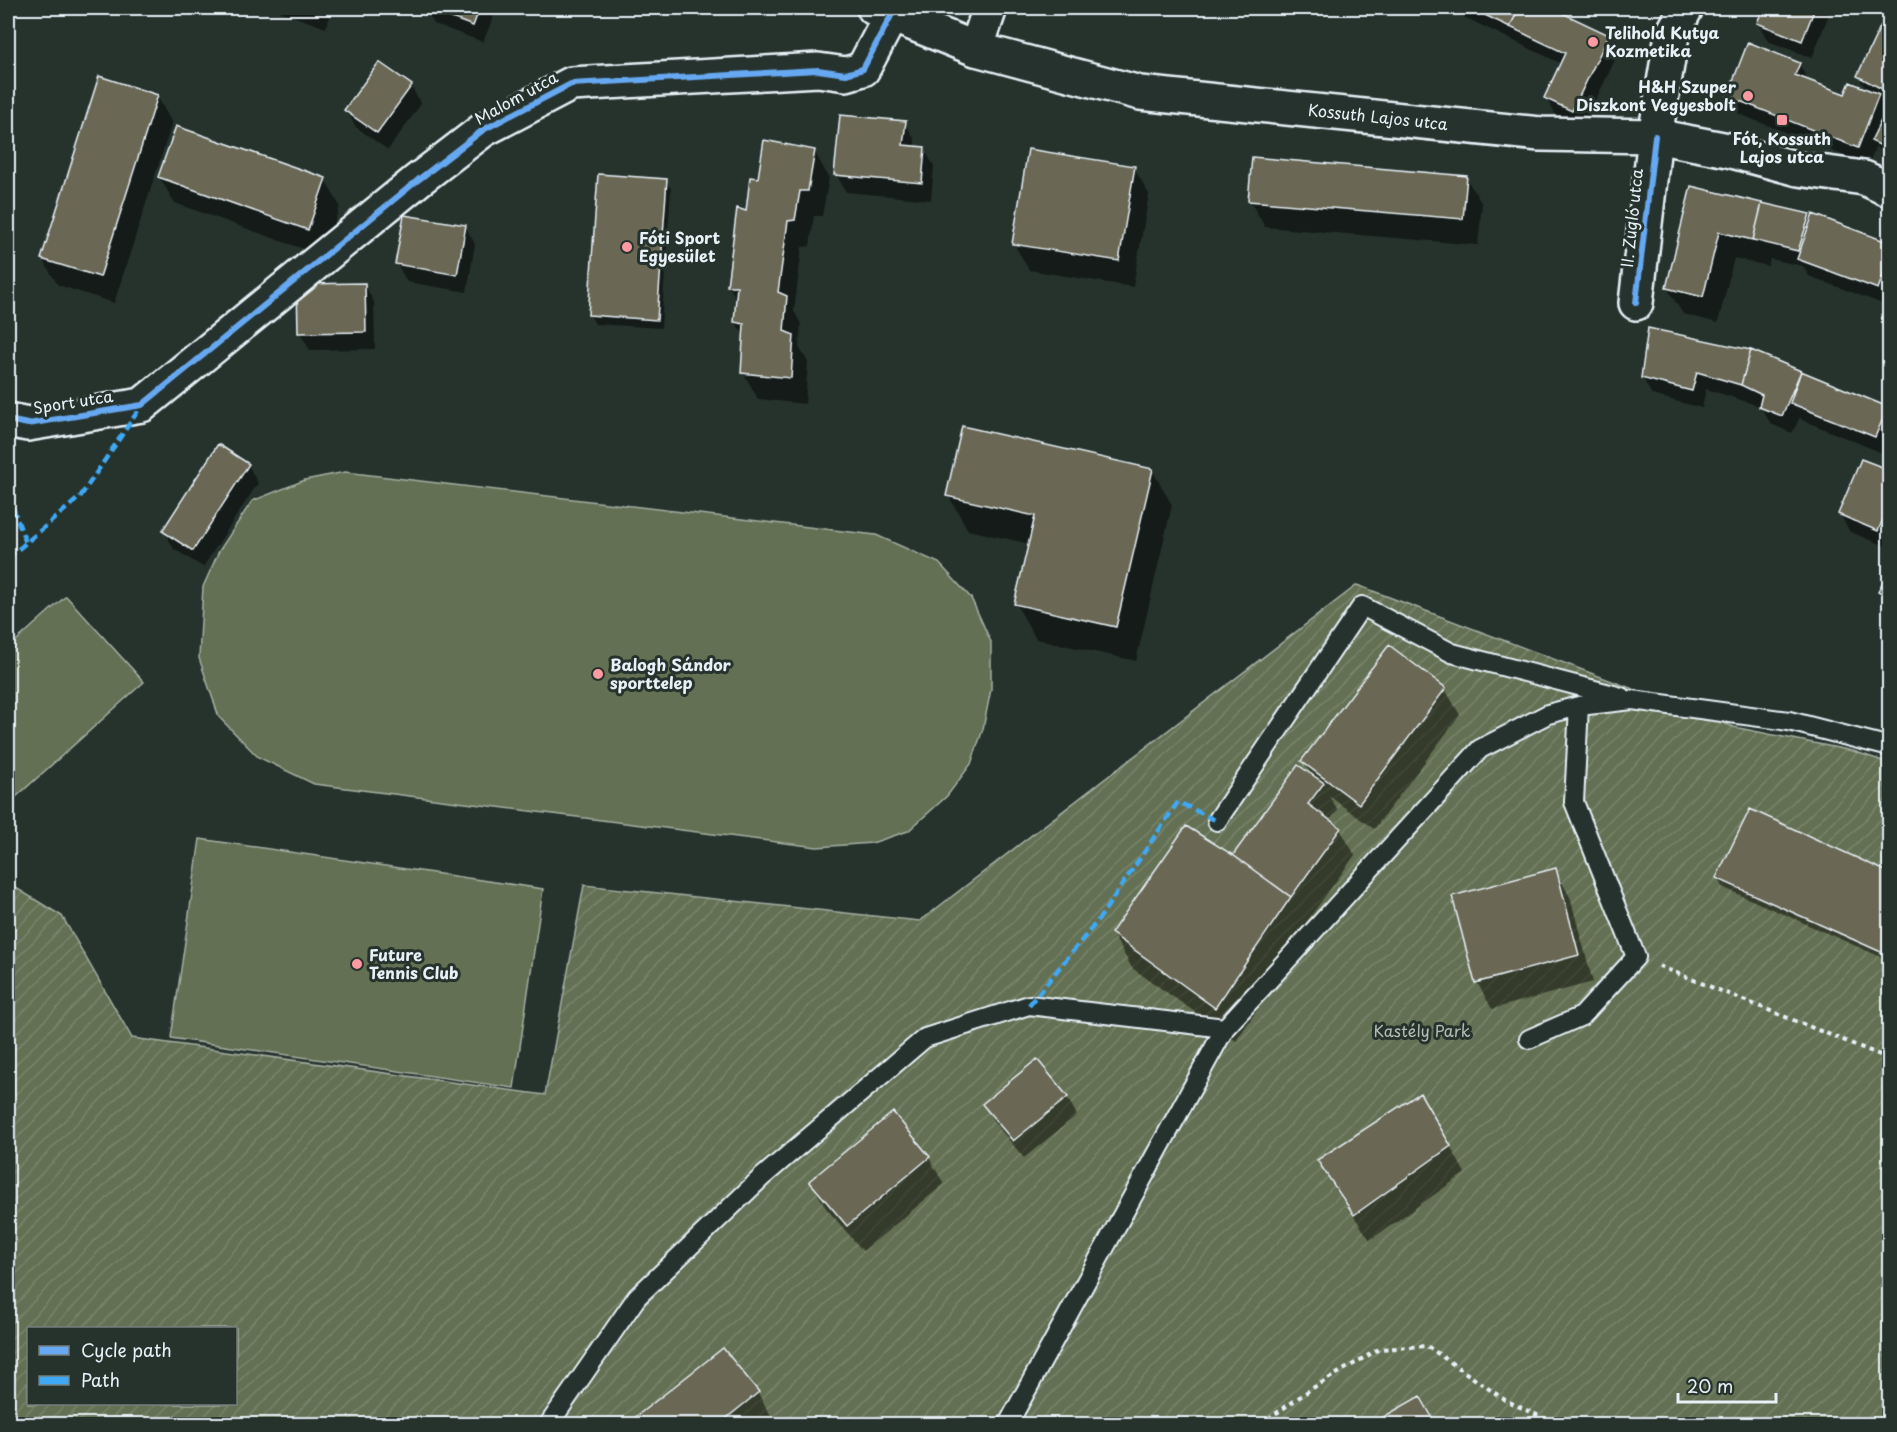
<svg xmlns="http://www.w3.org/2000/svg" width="1897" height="1432" viewBox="0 0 1897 1432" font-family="'Playpen Sans',sans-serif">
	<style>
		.garden { fill: url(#garden-furrows); stroke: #a6b0a5; stroke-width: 1.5; fill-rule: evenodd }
		.pitch { fill: #637052; stroke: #a6b0a5; stroke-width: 1.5 }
		.shadow { fill: #0007 }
		.building { fill: #6b6754; stroke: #e8f1f8; stroke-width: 1.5 }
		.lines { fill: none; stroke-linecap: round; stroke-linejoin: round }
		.service-casing { stroke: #e8f1f8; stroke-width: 22 }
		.minor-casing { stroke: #e8f1f8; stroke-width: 38 }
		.secondary-casing { stroke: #e8f1f8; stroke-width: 38 }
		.path { stroke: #e8f1f8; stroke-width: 4; stroke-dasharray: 4.5 4.5; stroke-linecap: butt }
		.service { stroke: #26332d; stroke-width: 18 }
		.minor { stroke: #26332d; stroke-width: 33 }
		.secondary { stroke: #26332d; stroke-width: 33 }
		.quiet { stroke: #3fa9f5; stroke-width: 4.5; stroke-dasharray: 9 4.5; stroke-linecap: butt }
		.cycleway-casing { stroke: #26332d; stroke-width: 10 }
		.cycleway { stroke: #66a8f1; stroke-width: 6 }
		.poi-dot { fill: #ff9aa2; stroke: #26332d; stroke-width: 2 }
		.labels { text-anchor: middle; stroke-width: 6; stroke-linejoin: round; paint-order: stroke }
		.poi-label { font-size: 16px; font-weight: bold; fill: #e8f1f8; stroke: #26332d; text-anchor: start }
		.street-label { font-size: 16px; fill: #e8f1f8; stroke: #26332d }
		.park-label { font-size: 16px; fill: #b3bdb6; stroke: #26332d }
	</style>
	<defs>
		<pattern id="garden-furrows" width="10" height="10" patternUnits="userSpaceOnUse" patternTransform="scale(1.5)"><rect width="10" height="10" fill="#637052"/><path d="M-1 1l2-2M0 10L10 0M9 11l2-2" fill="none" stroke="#79856c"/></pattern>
	</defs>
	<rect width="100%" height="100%" fill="#26332d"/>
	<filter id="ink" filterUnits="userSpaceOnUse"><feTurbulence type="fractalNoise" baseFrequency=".0167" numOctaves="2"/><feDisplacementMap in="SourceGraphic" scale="12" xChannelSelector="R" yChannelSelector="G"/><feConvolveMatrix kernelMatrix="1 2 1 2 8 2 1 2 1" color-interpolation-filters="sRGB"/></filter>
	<g filter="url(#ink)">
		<!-- garden -->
		<path class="garden" d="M1357 585 1734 727 1853 751 1889 763V1424H8V883L62 916 132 1038 545 1095 584 885 920 921ZM28 1328H236V1404H28Z"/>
		<!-- pitch -->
		<path class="pitch" d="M345 472 876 535 939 563 971 598 991 642V689L983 729 971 764 947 796 908 831 872 843 817 847 314 784 258 757 219 717 199 658 203 587 219 551 252 501 305 480Z
			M66 596 144 682 8 804V648Z
			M200 839 543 889 514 1088 171 1038Z"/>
		<!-- shadow -->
		<path class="shadow" d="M279 8H333L326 28 281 12Z
			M425 8H497L483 42 434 24Z
			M1445 8H1549L1608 36 1618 54 1582 128 1556 115 1546 98 1562 64Z
			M1599 8H1622L1618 16Z
			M1765 8H1825L1829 14 1812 58 1768 41 1758 23Z
			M1890 31V104L1881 100 1887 111 1890 106V155L1878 149 1876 146 1868 165 1739 114 1729 96 1799 64 1809 82 1846 96 1867 91 1858 76Z
			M411 86 421 104 388 150 356 127 346 110Z
			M157 96 172 123 114 303 58 285 42 259Z
			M905 123 915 140V148L924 149 934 166 931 200 846 192 836 174Z
			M814 151 829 178 822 216H814L810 246 802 247 794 311 801 324 799 347 808 362 805 404 758 399 743 372 745 338 735 321 737 300 729 286 748 213 760 180Z
			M1134 168 1149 194 1133 287 1029 270 1014 244Z
			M600 176 666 180 671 189 661 328 595 324 590 315Z
			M159 177 325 180 340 206 323 256 175 203Z
			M1466 178 1482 204 1478 245 1265 227 1250 201Z
			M1692 187 1809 215 1812 221 1890 245 1888 306 1809 276 1803 266 1770 259 1768 266 1734 258 1718 323 1683 314 1667 288Z
			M465 226 475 244 467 292 407 282 397 264Z
			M364 284 374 302 375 349 310 350 300 333Z
			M1751 352 1887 408 1890 412V444L1885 454 1802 420 1800 417 1792 433 1771 424 1760 406 1706 389 1702 408 1652 395 1642 377Z
			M248 465 258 483 203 567 174 549 164 531Z
			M1152 470 1172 505 1136 661 1036 639 1016 604 1030 544 968 530 948 495Z
			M1890 472V544L1888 547 1850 532 1840 514Z
			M1890 573V609L1879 591Z
			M1445 689 1460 715 1374 829 1329 796 1338 810 1329 821 1340 829 1355 855 1305 924 1310 932 1236 1041 1132 968 1112 933 1233 857 1312 776 1303 761Z
			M1555 870 1570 897 1593 982 1492 1009 1477 982Z
			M1890 875V961L1722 887 1718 878Z
			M1067 1097 1077 1115 1024 1158 994 1122 984 1105Z
			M893 1114 929 1158 944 1184 863 1251 826 1208 811 1182Z
			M1450 1146 1465 1173 1370 1240 1334 1187 1319 1160Z
			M722 1350 758 1393 773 1420 767 1424H632L631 1423Z
			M1419 1398 1435 1424H1374Z"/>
		<!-- building -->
		<path class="building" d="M425 8H480L473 26Z
			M1470 8H1519L1510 27Z
			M1519 8H1552L1609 35 1572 111 1544 98 1565 53 1510 27Z
			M1763 8H1815L1802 41 1757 23Z
			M1881 25 1890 29V85L1886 91 1857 76Z
			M1748 42 1800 63 1795 75 1845 94 1850 82 1879 94 1858 148 1727 96Z
			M379 62 412 85 377 133 344 110Z
			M99 76 158 95 100 277 41 259Z
			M1890 102V150L1871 141Z
			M840 115 906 121 903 145 925 147 922 183 834 175Z
			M176 126 326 178 308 230 158 177Z
			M764 140 815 150 808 191H800L795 220 788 221 778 292 787 296 784 331 794 335 791 378 741 373 744 324 734 322 737 286H727L737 208 746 211 750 177 758 178Z
			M1028 149 1135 166 1119 261 1012 244Z
			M1252 157 1467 176 1463 219 1248 201Z
			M598 174 667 179 657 320 588 315Z
			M1691 186 1762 203 1753 240 1719 232 1703 297 1666 288Z
			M1762 203 1810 214 1798 251 1753 240Z
			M1813 214 1890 243V257L1878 289 1797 259Z
			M404 215 466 225 457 275 395 264Z
			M365 283 366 332 298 333 297 284Z
			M1648 328 1751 350 1741 385 1697 372 1692 391 1641 378Z
			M1751 350 1801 371 1782 416 1759 407 1762 395 1741 385Z
			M1801 371 1888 407 1875 437 1790 403Z
			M962 426 1153 469 1116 627 1014 604 1035 516 946 496Z
			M218 444 249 464 193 551 162 531Z
			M1861 459 1890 470V503L1878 531 1838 514Z
			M1890 569V598L1878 591Z
			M1389 645 1446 688 1359 804 1301 761Z
			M1298 765 1324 783 1308 804 1341 828 1291 897 1233 855Z
			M1750 809 1890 873V956L1716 878Z
			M1186 826 1233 855 1291 897 1215 1008 1111 933Z
			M1556 868 1579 955 1475 983 1452 896Z
			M1037 1059 1068 1097 1013 1141 982 1104Z
			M1420 1093 1451 1146 1354 1215 1317 1160Z
			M893 1112 930 1157 847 1226 809 1181Z
			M723 1348 759 1392 719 1424H631L629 1422Z
			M1420 1396 1436 1424H1371Z"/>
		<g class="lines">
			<!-- service casing -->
			<g class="service-casing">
				<path id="service" d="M1217 821 1362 606 1452 653 1621 697
					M1529 1039 1582 1016 1636 957 1574 802 1579 706
					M549 1424 637 1297 761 1178 925 1038 1029 1005 1225 1028
					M1008 1424 1225 1028 1480 749 1548 714 1579 706 1632 700 1789 721 1890 747"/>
			</g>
			<!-- minor casing -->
			<g class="minor-casing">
				<path id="minor" d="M976 49 990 8
					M1636 303 1655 136
					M8 420 28 424 142 405 418 180 483 130 571 84 818 70 846 74 863 69 892 14"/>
			</g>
			<!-- secondary casing -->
			<g class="secondary-casing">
				<path id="secondary" d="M874 8 976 49 1140 93 1540 134 1655 136 1728 150 1798 169 1864 178 1890 190
					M1655 136 1672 35 1686 8"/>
			</g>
			<!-- path -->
			<path class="path" d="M1659 966 1890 1059
				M1261 1424 1311 1389 1379 1349 1427 1346 1505 1400 1556 1424
				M1863 1424 1890 1415"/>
			<!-- service -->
			<use href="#service" class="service"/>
			<!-- minor -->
			<use href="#minor" class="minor"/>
			<!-- secondary -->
			<use href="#secondary" class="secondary"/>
			<!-- quiet -->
			<path class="quiet" d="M8 495 26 543
				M8 558 80 497 142 405
				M1029 1005 1099 919 1178 802 1217 821"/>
			<!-- cycleway casing -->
			<g class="cycleway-casing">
				<path id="cycleway" d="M1636 303 1655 136
					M8 420 28 424 142 405 418 180 483 130 571 84 818 70 846 74 863 69 892 14"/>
			</g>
			<!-- cycleway -->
			<use href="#cycleway" class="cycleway"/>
		</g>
	</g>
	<!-- markers -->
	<g class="poi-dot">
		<circle cx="1593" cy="42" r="6"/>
		<circle cx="1748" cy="96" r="6"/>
		<rect x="1776" y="114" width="12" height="12" rx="3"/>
		<circle cx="627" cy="247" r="6"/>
		<circle cx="598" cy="674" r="6"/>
		<circle cx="357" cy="964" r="6"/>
	</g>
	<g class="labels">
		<!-- poi labels -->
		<g class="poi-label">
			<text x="1605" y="39">Telihold Kutya<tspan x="1605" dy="18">Kozmetika</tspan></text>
			<text x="1736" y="93" text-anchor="end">H&amp;H Szuper<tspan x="1736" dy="18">Diszkont Vegyesbolt</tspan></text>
			<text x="1782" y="145" text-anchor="middle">Fót, Kossuth<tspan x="1782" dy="18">Lajos utca</tspan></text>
			<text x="639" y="244">Fóti Sport<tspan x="639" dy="18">Egyesület</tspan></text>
			<text x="610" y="671">Balogh Sándor<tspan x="610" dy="18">sporttelep</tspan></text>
			<text x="369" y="961">Future<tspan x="369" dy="18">Tennis Club</tspan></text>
		</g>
		<!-- street labels -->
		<g class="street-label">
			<text transform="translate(516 98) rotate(-29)" y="6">Malom utca</text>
			<text transform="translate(1378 117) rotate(6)" y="6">Kossuth Lajos utca</text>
			<text transform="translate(1632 218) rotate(-84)" y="6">II. Zugló utca</text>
			<text transform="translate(73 402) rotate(-9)" y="6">Sport utca</text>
		</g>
		<!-- park labels -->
		<g class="park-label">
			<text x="1422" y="1037">Kastély Park</text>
		</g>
	</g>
	<!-- margin -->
	<rect width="1897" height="1432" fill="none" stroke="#26332d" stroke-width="30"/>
	<rect x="15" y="15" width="1867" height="1402" fill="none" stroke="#e8f1f8" stroke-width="2" filter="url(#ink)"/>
	<!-- legend -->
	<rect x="27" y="1327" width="210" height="78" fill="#26332d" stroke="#747f7e" stroke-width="1.5"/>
	<rect x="39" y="1346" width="30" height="9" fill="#66a8f1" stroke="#747f7e" stroke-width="1.5"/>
	<text x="81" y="1357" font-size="18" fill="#e8f1f8">Cycle path</text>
	<rect x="39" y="1376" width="30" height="9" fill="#3fa9f5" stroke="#747f7e" stroke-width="1.5"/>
	<text x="81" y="1387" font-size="18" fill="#e8f1f8">Path</text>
	<!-- scale -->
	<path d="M1678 1393v9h98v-9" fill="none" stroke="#e8f1f8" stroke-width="3"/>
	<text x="1687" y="1393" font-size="18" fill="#e8f1f8" stroke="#26332d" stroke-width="4.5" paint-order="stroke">20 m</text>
</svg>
